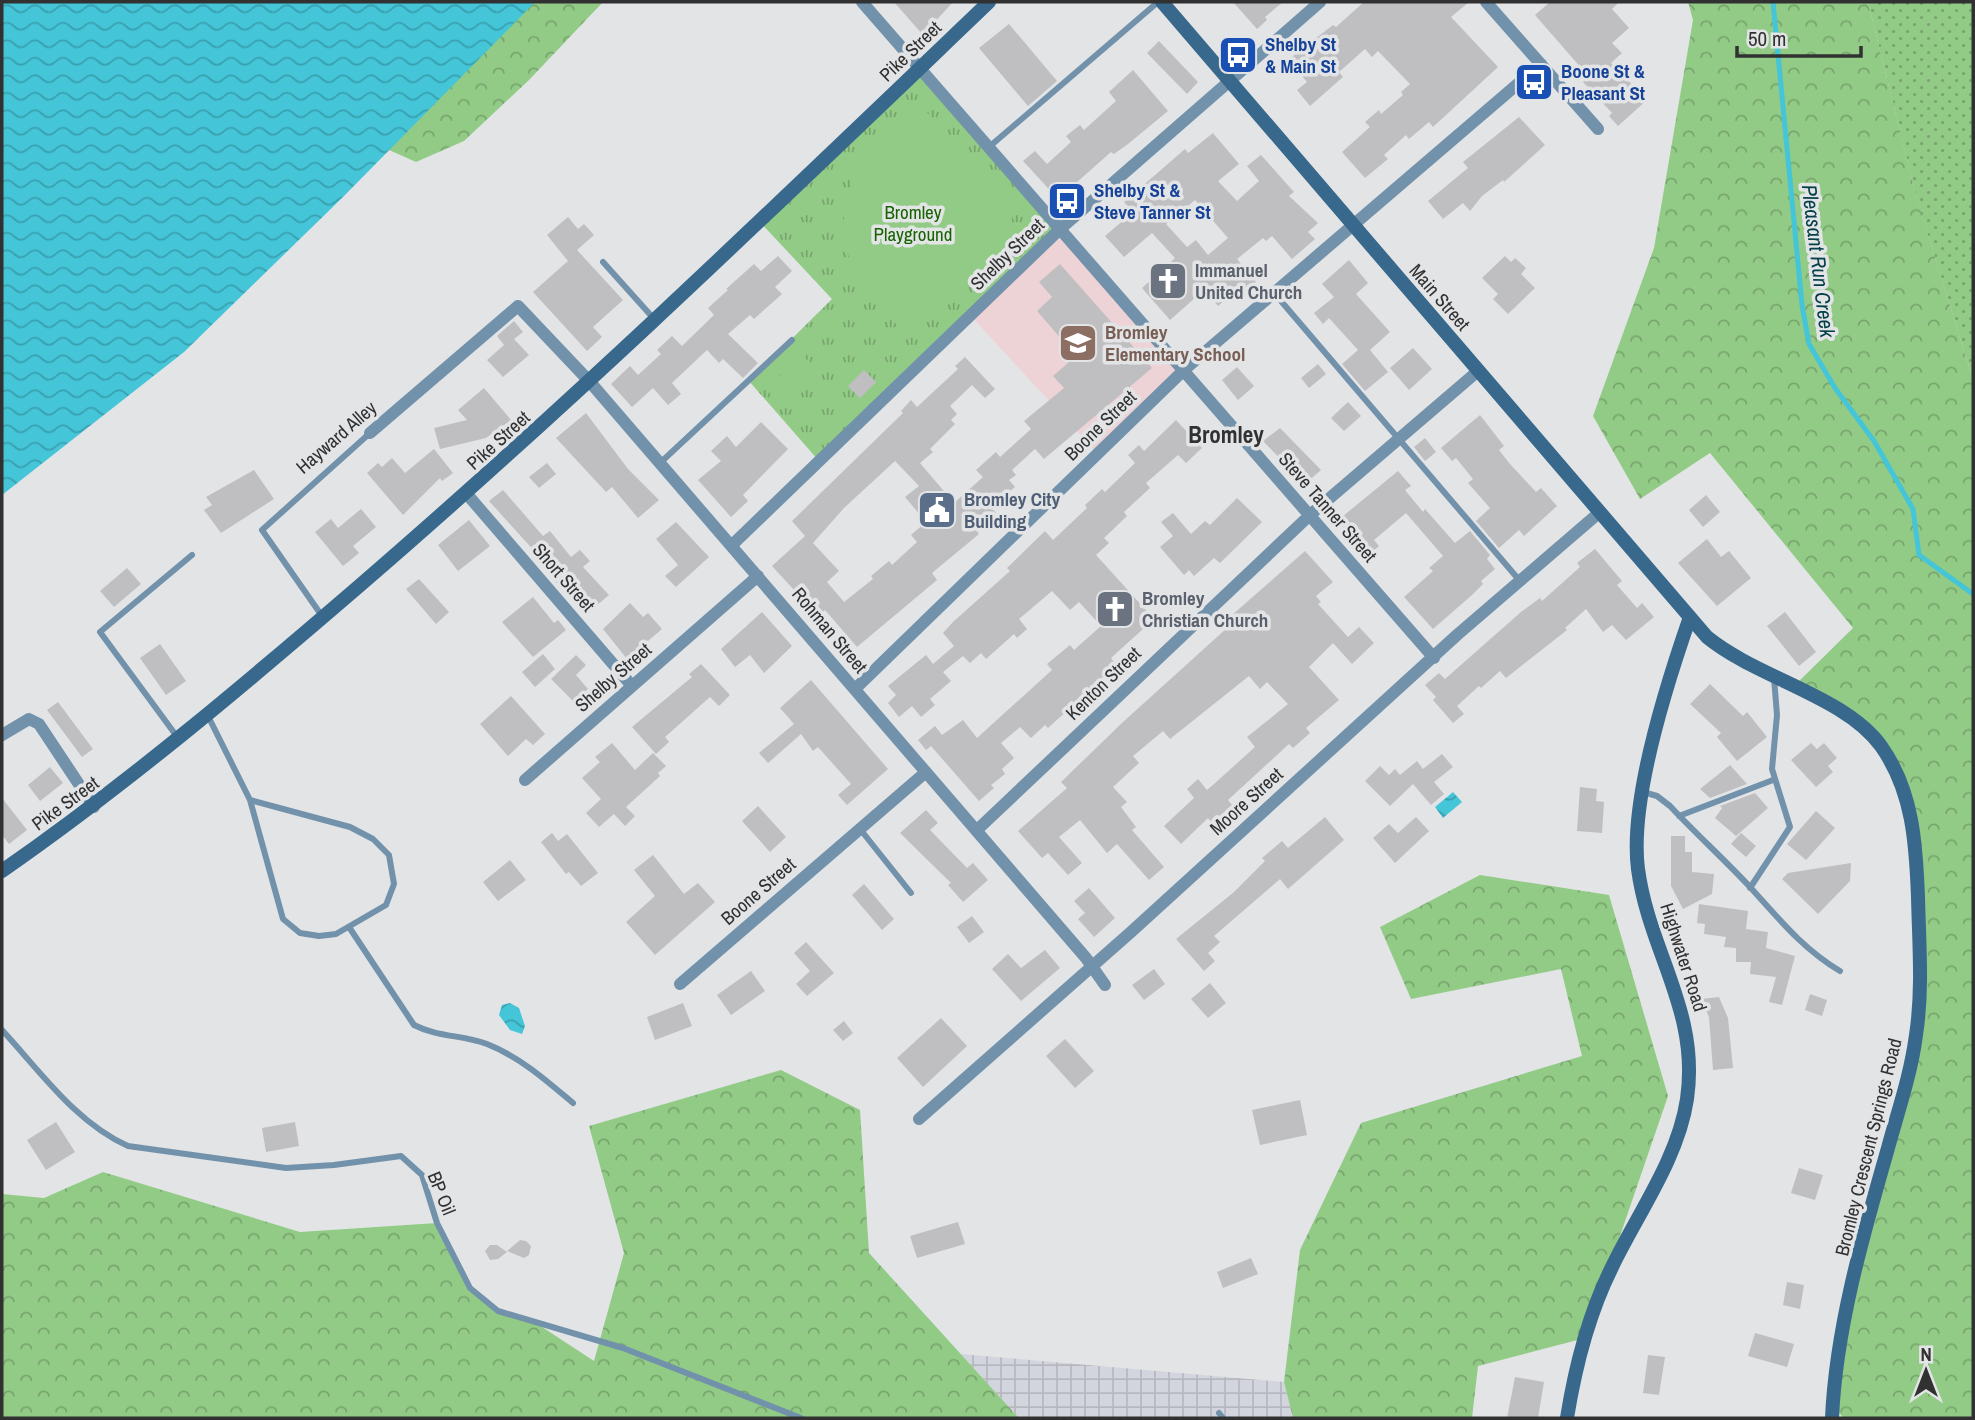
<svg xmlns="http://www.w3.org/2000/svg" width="1975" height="1420" viewBox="0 0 1975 1420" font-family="'Archivo Narrow',sans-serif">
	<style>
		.industrial { fill: url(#industrial-grid) }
		.education { fill: #edd3d5 }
		.grass { fill: url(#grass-dots) }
		.forest { fill: url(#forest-crowns) }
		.park { fill: url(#park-tufts) }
		.pitch { fill: #92cb86 }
		.water { fill: url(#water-waves) }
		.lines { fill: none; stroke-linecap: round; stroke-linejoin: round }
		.stream { stroke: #44c5d8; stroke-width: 5 }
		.building { fill: #bfbfc1; fill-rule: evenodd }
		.lane { stroke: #7291aa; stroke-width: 6 }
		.street { stroke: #7291aa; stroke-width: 12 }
		.secondary { stroke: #38698c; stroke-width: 14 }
		.labels { text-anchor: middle; stroke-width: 7; stroke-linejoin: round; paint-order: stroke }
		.transit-label { font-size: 19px; font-weight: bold; fill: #164399; stroke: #e3e4e6; text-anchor: start }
		.street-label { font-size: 19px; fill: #313132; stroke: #e3e4e6 }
		.park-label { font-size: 19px; fill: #176300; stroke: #e3e4e6 }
		.worship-label { font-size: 19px; font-weight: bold; fill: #5b616d; stroke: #e3e4e6; text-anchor: start }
		.education-label { font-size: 19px; font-weight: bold; fill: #785e54; stroke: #e3e4e6; text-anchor: start }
		.service-label { font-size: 19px; font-weight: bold; fill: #4e5e75; stroke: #e3e4e6; text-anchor: start }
		.water-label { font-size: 21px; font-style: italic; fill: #034048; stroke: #e3e4e6 }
		.quarter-label { font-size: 23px; font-weight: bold; fill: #313132; stroke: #e3e4e6 }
	</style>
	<defs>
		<pattern id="industrial-grid" width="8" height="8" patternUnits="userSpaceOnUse" patternTransform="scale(1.75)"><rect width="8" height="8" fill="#d3d5de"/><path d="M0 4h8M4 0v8" fill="none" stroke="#b6b7bf"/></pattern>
		<pattern id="grass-dots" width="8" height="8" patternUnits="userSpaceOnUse" patternTransform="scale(1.75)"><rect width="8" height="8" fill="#92cb86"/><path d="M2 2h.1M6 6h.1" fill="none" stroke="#78a56e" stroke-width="1.8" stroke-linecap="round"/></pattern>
		<pattern id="forest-crowns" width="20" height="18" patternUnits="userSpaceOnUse" patternTransform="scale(1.75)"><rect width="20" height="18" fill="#92cb86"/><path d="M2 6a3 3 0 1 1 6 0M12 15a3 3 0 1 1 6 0" fill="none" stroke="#78a56e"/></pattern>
		<pattern id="park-tufts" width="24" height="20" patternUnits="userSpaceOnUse" patternTransform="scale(1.75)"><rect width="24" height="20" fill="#92cb86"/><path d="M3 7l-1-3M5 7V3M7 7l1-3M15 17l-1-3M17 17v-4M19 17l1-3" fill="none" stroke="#78a56e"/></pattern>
		<pattern id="water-waves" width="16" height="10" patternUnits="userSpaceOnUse" patternTransform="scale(1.75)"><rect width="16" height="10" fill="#44c5d8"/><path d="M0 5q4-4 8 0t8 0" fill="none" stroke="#39a1b0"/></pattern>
	</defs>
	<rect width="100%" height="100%" fill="#e3e4e6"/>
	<!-- industrial -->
	<path class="industrial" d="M961 1354 1284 1382 1293 1418H1019Z"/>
	<!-- education -->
	<path class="education" d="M1059 230 1184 370 1098 454 970 315Z"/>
	<!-- grass -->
	<path class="grass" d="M1868 2H1973V380L1917 200Z"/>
	<!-- forest -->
	<path class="forest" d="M472 2H603L529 80 464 141 416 162 369 141Z
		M1688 2H1868L1917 199 1973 380V1418H1844L1832 1406 1848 1307 1916 1036V847L1900 779 1860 722 1793 687 1853 628 1710 453 1640 499 1593 416 1654 248 1693 20Z
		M1480 875 1609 895 1668 1096 1585 1338 1478 1366 1472 1418H1293L1284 1382 1300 1250 1361 1123 1582 1056 1561 969 1411 999 1380 927Z
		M781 1070 860 1110 869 1253 1019 1418H2V1194L44 1198 103 1172 300 1232 437 1223 470 1288 498 1311 539 1325 594 1361 624 1253 589 1126Z"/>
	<!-- park -->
	<path class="park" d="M921 67 1059 230 819 461 749 381 832 299 759 221Z"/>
	<!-- pitch -->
	<path class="pitch" d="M921 105 1012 212V241L909 337C894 321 874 304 862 285 837 247 837 193 866 158 882 139 903 123 921 105Z
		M802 355 821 374 785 409 766 389Z"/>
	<!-- water -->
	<path class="water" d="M2 2H535L343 197 184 352 2 495Z
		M1453 792 1462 802 1443 818 1435 807Z
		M510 1003 519 1008 525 1026 522 1034 510 1030 499 1015 502 1005Z"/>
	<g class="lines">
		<!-- stream -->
		<path class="stream" d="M1773 2 1802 305 1809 344 1835 388 1874 441 1913 509 1919 555 1973 594"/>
	</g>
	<!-- building -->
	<path class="building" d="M894 2H953L923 35Z
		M1233 2H1283L1265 17 1267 20 1257 29Z
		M1364 2H1469L1451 17 1498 67 1433 127 1429 122 1409 139 1406 135 1384 155 1388 159 1365 178 1342 152 1370 127 1365 122 1379 110 1381 114 1403 95 1401 92 1410 84 1378 51 1372 57 1365 49 1339 72 1343 77 1310 106 1297 90 1307 82 1288 60 1333 25 1336 27Z
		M1550 2H1619L1612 9 1629 28 1612 43 1622 53 1611 63 1647 100 1618 126 1609 116 1612 113 1583 82 1589 77 1535 15Z
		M1009 24 1057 81 1028 106 979 48Z
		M1159 41 1198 82 1187 94 1147 53Z
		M1133 70 1168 111 1128 144 1114 154 1111 152 1058 199 1023 161 1035 151 1047 164 1071 142 1066 136 1080 125 1084 130 1116 101 1109 92Z
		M1519 117 1545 145 1504 182 1503 180 1482 196 1470 211 1463 203 1443 219 1428 201 1468 168 1463 162Z
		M1213 133 1239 164 1218 181 1237 201 1259 181 1247 166 1261 155 1294 192 1289 196 1318 223 1308 232 1315 239 1292 259 1272 236 1266 241 1263 238 1237 259 1256 282 1244 291 1241 287 1218 306 1204 290 1170 320 1142 288 1175 258 1152 233 1124 257 1105 236 1133 212 1124 202 1185 149 1188 153ZM1195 200 1228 238 1208 255 1196 240 1187 247 1166 224Z
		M568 217 578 229 584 224 594 235 577 250 623 300 593 327 602 337 587 351 533 292 568 261 547 235Z
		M778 256 792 271 775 287 782 294 754 319 750 315 728 334 758 363 743 378 723 359 719 363 707 350 672 383 681 394 668 405 653 388 632 407 611 384 630 366 638 375 661 354 657 350 672 336 682 346 714 315 708 308 728 290 726 289 754 264 761 271Z
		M1505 256 1511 262 1515 258 1526 268 1521 274 1535 288 1508 314 1493 299 1498 294 1482 278Z
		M1349 260 1368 283 1356 294 1390 332 1370 350 1388 372 1365 391 1342 364 1358 350 1329 318 1323 324 1314 313 1334 297 1322 284Z
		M1060 264 1152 368 1044 459 1035 449 1012 470 1016 475 1009 480 1015 487 991 507 996 513 976 530 979 534 932 573 937 580 857 647 825 610 815 618 806 603 772 566 805 536 792 521 903 413 901 411 911 400 917 407 958 369 955 366 965 357 995 389 985 398 972 385 950 406 957 414 951 420 955 424 930 449 933 452 920 463 954 503 983 477 976 470 996 452 1000 457 1031 429 1024 421 1064 388 1053 376 1076 356 1037 311 1052 297 1039 282ZM895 461 919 486 905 497 926 522 911 535 917 542 892 565 889 561 871 576 873 579 844 602 827 582 839 571 813 543 844 508Z
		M514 321 523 332 514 339 529 355 503 377 487 360 504 345 497 336Z
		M1413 348 1432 369 1409 390 1390 368Z
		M1318 364 1326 374 1309 388 1301 378Z
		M1237 367 1254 386 1238 400 1222 380Z
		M864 370 876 382 860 398 848 386Z
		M484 388 511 420 486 438 440 449 434 428 467 420 458 410Z
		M1348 402 1361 416 1344 431 1331 418Z
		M586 413 628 469 659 500 638 518 612 487 606 492 556 438Z
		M1480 415 1504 446 1499 450 1510 464 1536 492 1541 488 1557 506 1524 536 1519 530 1499 548 1476 521 1490 508 1468 483 1473 479 1456 458 1452 461 1441 448Z
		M1176 420 1202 448 1186 463 1178 455 1146 483 1150 488 1124 512 1127 516 1104 538 1109 543 1096 555 1154 619 1111 658 1117 666 1048 728 1045 725 1031 738 1020 727 1001 743 1014 758 1002 769 1005 774 991 785 994 788 979 801 931 746 926 750 918 740 935 726 942 735 963 720 977 738 1052 670 1047 664 1070 645 1074 650 1101 626 1079 602 1070 610 1052 591 1019 619 1027 629 1017 638 1014 634 986 659 981 653 970 663 963 656 943 672 951 681 930 699 935 705 921 717 912 706 899 717 888 703 896 695 888 686 926 655 933 664 954 646 943 633 953 622 1010 571 1007 568 1045 531 1053 540 1087 508 1085 505 1102 489 1105 492 1135 463 1128 455 1139 445 1144 451Z
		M761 422 788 449 743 495 748 501 731 517 698 480 721 461 711 451 727 436 736 447Z
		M1280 428 1321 470 1305 484 1263 441Z
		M1425 438 1436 452 1425 461 1414 447Z
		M434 449 453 473 442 481 440 478 403 515 367 473 378 463 382 467 392 458 405 473Z
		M547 463 556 474 539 488 529 477Z
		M254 470 274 499 221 533 204 510 212 505 206 497Z
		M1398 471 1411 486 1405 490 1423 512 1425 509 1455 543 1470 531 1490 555 1487 559 1495 569 1481 581 1483 584 1472 595 1433 629 1404 597 1433 571 1429 568 1443 556 1406 513 1374 540 1379 546 1368 556 1337 521Z
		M503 490 543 536 550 531 571 557 580 550 590 561 583 567 609 595 589 612 563 584 560 587 536 557 538 555 489 501Z
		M1706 495 1720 512 1703 527 1689 510Z
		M1237 498 1262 522 1220 563 1214 558 1194 576 1189 570 1184 575 1160 547 1173 536 1161 522 1173 513 1191 534 1205 521 1210 525Z
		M361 509 376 527 353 546 359 553 343 566 315 532 331 519 338 528Z
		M469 520 490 546 458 571 438 545Z
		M676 522 709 557 676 587 665 576 678 565 656 539Z
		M1707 539 1721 557 1729 551 1751 578 1717 606 1678 563Z
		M1595 549 1622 581 1617 585 1637 608 1642 603 1654 617 1626 640 1612 625 1603 632 1586 609 1565 628 1567 630 1506 678 1500 671 1481 688 1479 686 1457 706 1464 714 1453 723 1433 700 1436 697 1425 685 1439 673 1445 679 1521 612 1540 598 1542 601 1580 567 1577 563Z
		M1305 551 1333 582 1316 596 1321 602 1318 604 1348 637 1359 627 1374 643 1352 664 1333 643 1309 667 1339 700 1306 728 1310 733 1293 748 1289 744 1228 800 1232 805 1212 823 1208 818 1181 844 1164 826 1194 798 1187 789 1198 779 1207 790 1214 784 1255 747 1247 737 1288 704 1267 682 1260 689 1249 676 1170 739 1163 731 1133 756 1139 763 1113 787 1127 802 1121 807 1136 827 1132 830 1164 867 1149 880 1117 844 1107 853 1080 820 1059 837 1082 863 1068 875 1048 853 1042 858 1018 831 1067 788 1061 782 1123 722 1227 628 1223 623Z
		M127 568 141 584 114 607 100 591Z
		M419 579 449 612 436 624 406 589Z
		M533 597 554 623 558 620 566 630 533 657 502 622Z
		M630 603 643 617 648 613 662 629 627 659 603 629Z
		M762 612 792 646 764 673 750 655 735 667 721 649Z
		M1785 612 1816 652 1799 666 1767 626Z
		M160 644 186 681 166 695 140 658Z
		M543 654 555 669 535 687 522 672Z
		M576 655 586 665 576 675 588 689 574 702 551 679Z
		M701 664 730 695 719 706 710 697 665 737 669 742 656 754 632 727 692 677 689 674Z
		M811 680 888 769 847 805 838 795 851 784 818 747 813 751 801 734 768 763 759 753 794 724 780 708Z
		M1710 684 1743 716 1747 712 1767 737 1737 761 1717 737 1721 733 1690 704Z
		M511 696 545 734 533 745 526 739 508 756 480 724Z
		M58 702 93 749 82 757 47 710Z
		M612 743 635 770 653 753 666 766 658 773 660 776 626 807 635 816 625 826 614 814 599 827 586 813 601 799 582 778 600 762 595 757Z
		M1811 743 1817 749 1824 743 1837 758 1828 766 1833 772 1816 787 1791 760Z
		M1442 754 1453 767 1434 782 1444 794 1431 805 1413 784 1390 806 1365 781 1380 766 1389 775 1395 769 1400 775 1417 761 1423 769Z
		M1730 765 1747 784 1710 798 1700 789Z
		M50 767 63 783 40 801 28 785Z
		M1580 787 1597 789 1596 801 1604 802 1602 833 1577 831Z
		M1755 793 1768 808 1736 836 1715 818 1722 808 1720 806Z
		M2 798 27 830 9 844 2 835Z
		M758 806 786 837 770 852 742 821Z
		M926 810 938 823 930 830 967 868 973 863 988 880 963 902 948 885 951 883 900 833Z
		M1816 811 1835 828 1806 860 1787 844Z
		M1325 817 1344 840 1288 889 1280 879 1214 936 1220 942 1208 953 1215 961 1204 971 1176 939 1234 892 1265 861 1262 858 1282 841 1288 848Z
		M1416 817 1429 831 1395 863 1373 838 1389 824 1398 833Z
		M552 833 558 841 567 834 598 873 581 886 569 872 566 874 541 842Z
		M1741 833 1756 846 1746 857 1731 844Z
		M1671 836H1685V852H1692V872L1714 874 1712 894 1683 909 1671 886Z
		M653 855 684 894 698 883 715 902 655 955 626 922 655 896 634 870Z
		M510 860 526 880 498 901 483 882Z
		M1851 863 1850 881 1818 914 1782 879 1788 873Z
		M864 884 894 919 882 930 852 895Z
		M1089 888 1115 918 1094 937 1078 919 1085 913 1074 901Z
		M1699 904 1748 911 1746 929 1768 932 1766 948 1795 956 1782 1005 1769 1002 1776 977 1750 974 1751 962H1736V948L1724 947 1726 937 1704 934 1705 924 1697 923Z
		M972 916 984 932 969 943 957 927Z
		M806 942 834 973 807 996 796 984 810 971 794 953Z
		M1045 950 1060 968 1021 1001 992 969 1008 954 1021 968Z
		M1154 969 1165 984 1144 1000 1132 985Z
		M751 971 765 991 731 1015 717 995Z
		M1210 983 1226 1003 1208 1018 1191 999Z
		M1810 994 1827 1000 1822 1016 1805 1010Z
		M1719 997 1728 1018 1733 1068 1713 1070 1709 1017 1701 999Z
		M683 1003 692 1026 655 1040 647 1017Z
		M941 1018 967 1046 923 1087 897 1058Z
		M844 1021 853 1033 843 1041 833 1030Z
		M1065 1039 1094 1071 1075 1088 1046 1056Z
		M1300 1100 1307 1135 1260 1145 1252 1110Z
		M56 1122 75 1152 46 1170 27 1140Z
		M295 1122 299 1146 266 1152 262 1128Z
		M1799 1168 1823 1175 1815 1200 1791 1193Z
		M958 1222 965 1244 917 1258 910 1236Z
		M520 1240 526 1241 531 1246 529 1255 524 1258 507 1251Z
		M490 1245H497L507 1252 498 1259 490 1260 485 1251Z
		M1251 1258 1258 1274 1223 1288 1217 1272Z
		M1787 1282 1804 1285 1800 1309 1783 1305Z
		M1755 1333 1794 1344 1787 1367 1748 1356Z
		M1648 1355 1665 1357 1659 1395 1643 1393Z
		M1515 1377 1544 1382 1538 1418H1507Z"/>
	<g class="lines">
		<!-- lane -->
		<path class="lane" d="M989 147 1158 2
			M603 262 655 320
			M1275 294 1520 581
			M660 463 792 340
			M322 616 262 530 370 433
			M208 716 250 800 283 919 300 933 319 936 336 934 386 905 394 884 389 855 373 839 350 827 250 800
			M178 738 100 632 192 555
			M1643 792 1657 796 1670 806C1696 834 1724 859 1750 887 1779 919 1803 949 1840 971
			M1679 816 1773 780
			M860 829 911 893
			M1750 888 1790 827 1772 769 1777 715 1774 678
			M349 927 414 1025C437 1037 463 1035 487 1044 520 1057 547 1081 573 1103
			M2 1030C40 1071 76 1123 128 1146L286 1168 334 1165 401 1156 422 1175 437 1223 470 1288 498 1311 623 1348 801 1418
			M1219 1413 1223 1418"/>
		<!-- street -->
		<path class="street" d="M862 2 1434 658
			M1486 2 1598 129
			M370 433 518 306 590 382 1086 958 1105 985
			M466 493 632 686
			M732 545 1059 230 1320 2
			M855 689 1184 370 1541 64
			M2 735 29 719 39 724 94 807
			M525 780 758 576
			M977 830 1310 515 1478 371
			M680 984 926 772
			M919 1119 1131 932 1457 635 1600 512"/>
		<!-- secondary -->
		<path class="secondary" d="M1162 2 1707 637C1757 678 1845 696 1881 746 1913 791 1916 844 1918 897 1919 943 1923 990 1916 1035 1911 1074 1898 1111 1888 1148 1863 1235 1836 1328 1832 1418
			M2 871C127 784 243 686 358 587 576 399 782 200 989 2
			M1567 1418C1575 1368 1589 1313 1612 1267 1638 1213 1678 1159 1687 1099 1700 1011 1649 952 1638 869 1629 800 1667 683 1690 617"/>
	</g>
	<!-- icons -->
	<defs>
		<g id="bus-square" transform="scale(2.0125)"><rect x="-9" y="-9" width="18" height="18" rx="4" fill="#1a4fb4" stroke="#e3e4e6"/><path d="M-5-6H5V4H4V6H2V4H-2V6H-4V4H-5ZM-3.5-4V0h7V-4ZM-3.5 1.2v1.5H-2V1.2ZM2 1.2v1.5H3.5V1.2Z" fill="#fff"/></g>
		<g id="church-square" transform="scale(2.0125)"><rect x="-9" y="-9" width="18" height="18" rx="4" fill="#6b7280" stroke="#e3e4e6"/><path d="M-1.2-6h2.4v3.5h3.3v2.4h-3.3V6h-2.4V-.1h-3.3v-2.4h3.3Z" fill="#fff"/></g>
		<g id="school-square" transform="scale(2.0125)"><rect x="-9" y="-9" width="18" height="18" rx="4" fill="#8d6e63" stroke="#e3e4e6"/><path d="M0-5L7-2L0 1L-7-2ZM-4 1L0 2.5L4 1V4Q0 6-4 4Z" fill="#fff"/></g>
		<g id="civic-square" transform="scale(2.0125)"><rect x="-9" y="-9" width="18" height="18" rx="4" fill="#5c6f8a" stroke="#e3e4e6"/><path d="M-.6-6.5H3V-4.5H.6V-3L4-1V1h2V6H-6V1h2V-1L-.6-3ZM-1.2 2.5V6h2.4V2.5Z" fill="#fff"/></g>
	</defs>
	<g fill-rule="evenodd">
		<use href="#bus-square" x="1238" y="55"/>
		<use href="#bus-square" x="1534" y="82"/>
		<use href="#bus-square" x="1067" y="201"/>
		<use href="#church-square" x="1168" y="281"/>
		<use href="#school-square" x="1078" y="343"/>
		<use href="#civic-square" x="937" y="510"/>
		<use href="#church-square" x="1115" y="609"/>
	</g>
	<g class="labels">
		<!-- transit labels -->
		<g class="transit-label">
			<text x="1265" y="51">Shelby St<tspan x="1265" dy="22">&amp; Main St</tspan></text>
			<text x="1561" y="78">Boone St &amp;<tspan x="1561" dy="22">Pleasant St</tspan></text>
			<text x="1094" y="197">Shelby St &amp;<tspan x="1094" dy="22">Steve Tanner St</tspan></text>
		</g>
		<!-- street labels -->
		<g class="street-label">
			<text transform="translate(910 51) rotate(-44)" y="7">Pike Street</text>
			<text transform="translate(1007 254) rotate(-44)" y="7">Shelby Street</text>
			<text transform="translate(1440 297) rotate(49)" y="7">Main Street</text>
			<text transform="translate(1100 425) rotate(-44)" y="7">Boone Street</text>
			<text transform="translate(336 437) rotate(-41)" y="7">Hayward Alley</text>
			<text transform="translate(498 440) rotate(-42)" y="7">Pike Street</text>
			<text transform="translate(1328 507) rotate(49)" y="7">Steve Tanner Street</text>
			<text transform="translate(564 577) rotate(49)" y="7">Short Street</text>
			<text transform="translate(830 630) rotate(50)" y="7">Rohman Street</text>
			<text transform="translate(613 677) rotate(-41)" y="7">Shelby Street</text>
			<text transform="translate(1103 683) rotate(-44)" y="7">Kenton Street</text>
			<text transform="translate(1246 801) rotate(-42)" y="7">Moore Street</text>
			<text transform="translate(65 803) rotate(-36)" y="7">Pike Street</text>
			<text transform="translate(758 891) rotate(-41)" y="7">Boone Street</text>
			<text transform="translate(1684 957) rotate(72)" y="7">Highwater Road</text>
			<text transform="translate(1868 1147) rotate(-76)" y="7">Bromley Crescent Springs Road</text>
			<text transform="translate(442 1193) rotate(68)" y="7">BP Oil</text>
		</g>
		<!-- park labels -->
		<g class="park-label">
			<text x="913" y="219">Bromley<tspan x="913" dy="22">Playground</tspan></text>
		</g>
		<!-- worship labels -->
		<g class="worship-label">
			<text x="1195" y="277">Immanuel<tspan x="1195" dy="22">United Church</tspan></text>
			<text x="1142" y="605">Bromley<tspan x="1142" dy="22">Christian Church</tspan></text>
		</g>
		<!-- education labels -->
		<g class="education-label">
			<text x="1105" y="339">Bromley<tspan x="1105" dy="22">Elementary School</tspan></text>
		</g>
		<!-- service labels -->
		<g class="service-label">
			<text x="964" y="506">Bromley City<tspan x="964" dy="22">Building</tspan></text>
		</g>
		<!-- water labels -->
		<g class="water-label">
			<text transform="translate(1818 261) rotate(83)" y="7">Pleasant Run Creek</text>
		</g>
		<!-- quarter labels -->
		<g class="quarter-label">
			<text x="1226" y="443">Bromley</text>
		</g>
	</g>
	<!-- border -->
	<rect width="1975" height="1420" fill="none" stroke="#313132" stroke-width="7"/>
	<!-- north arrow -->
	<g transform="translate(1926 1371)" stroke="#e3e4e6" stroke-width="5" paint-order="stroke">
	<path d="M0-5L12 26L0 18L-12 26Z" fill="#313132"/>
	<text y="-10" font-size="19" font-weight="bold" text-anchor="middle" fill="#313132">N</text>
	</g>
	<!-- scale -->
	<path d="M1737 46v10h124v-10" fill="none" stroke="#313132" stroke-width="3.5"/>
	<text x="1748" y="46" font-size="21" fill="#313132" stroke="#e3e4e6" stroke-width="5" paint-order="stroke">50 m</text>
</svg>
